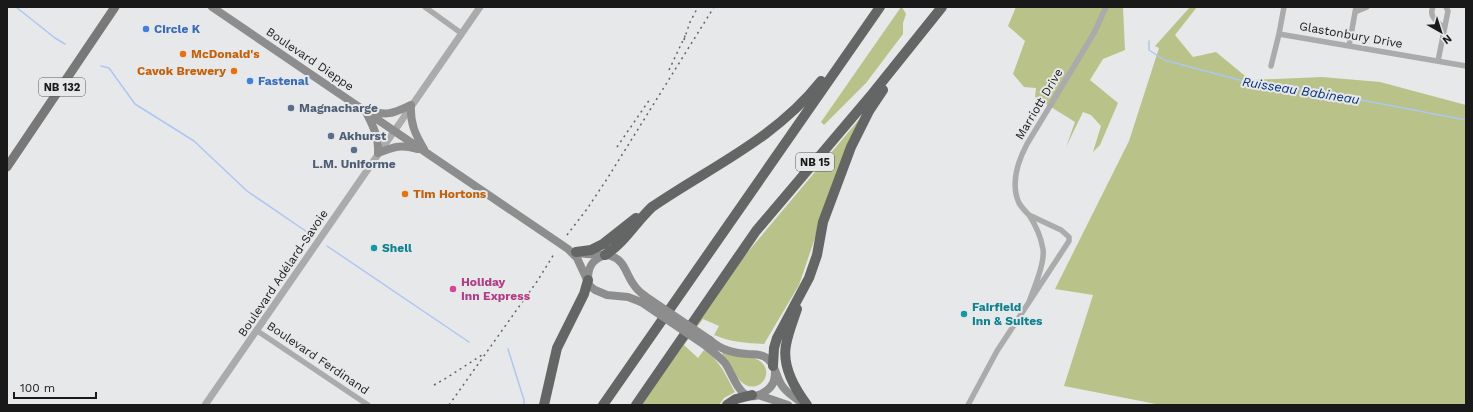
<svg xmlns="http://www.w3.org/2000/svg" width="1473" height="412" viewBox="0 0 1473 412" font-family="'Work Sans',sans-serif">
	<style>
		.green { fill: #b9c288 }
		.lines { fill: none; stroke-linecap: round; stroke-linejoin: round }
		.stream { stroke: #adc7f3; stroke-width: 1.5 }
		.minor { stroke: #aaabaa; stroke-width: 5.5 }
		.tertiary { stroke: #aaabaa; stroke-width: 7 }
		.secondary { stroke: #8c8d8c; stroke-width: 8 }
		.primary { stroke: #777877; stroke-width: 9 }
		.motorway { stroke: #646665; stroke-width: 10 }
		.rail { stroke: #616263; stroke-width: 1.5; stroke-dasharray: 2 4; stroke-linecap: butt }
		.secondary-bridge { stroke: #8c8d8c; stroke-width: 8 }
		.shop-dot { fill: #3f7fe0; stroke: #e7e8ea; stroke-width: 1.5 }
		.food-dot { fill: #e8710a; stroke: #e7e8ea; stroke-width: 1.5 }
		.service-dot { fill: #5c6f8a; stroke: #e7e8ea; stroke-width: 1.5 }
		.culture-dot { fill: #0f9aa8; stroke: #e7e8ea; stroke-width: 1.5 }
		.hotel-dot { fill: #d1479c; stroke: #e7e8ea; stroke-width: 1.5 }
		.labels { text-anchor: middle; stroke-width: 4; stroke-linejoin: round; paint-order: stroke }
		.shield { fill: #e7e8ea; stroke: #575758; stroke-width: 1 }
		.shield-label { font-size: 11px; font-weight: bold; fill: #19191a }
		.shop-label { font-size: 12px; font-weight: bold; fill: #366cbe; stroke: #e7e8ea; text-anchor: start }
		.street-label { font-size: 12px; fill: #19191a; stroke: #e7e8ea }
		.food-label { font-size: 12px; font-weight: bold; fill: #c56008; stroke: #e7e8ea; text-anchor: start }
		.service-label { font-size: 12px; font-weight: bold; fill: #4e5e75; stroke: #e7e8ea; text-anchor: start }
		.culture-label { font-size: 12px; font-weight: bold; fill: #0d838f; stroke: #e7e8ea; text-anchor: start }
		.hotel-label { font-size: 12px; font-weight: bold; fill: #b23c85; stroke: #e7e8ea; text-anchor: start }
		.water-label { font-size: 13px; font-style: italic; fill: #033082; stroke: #e7e8ea }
	</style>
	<rect width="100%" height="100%" fill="#e7e8ea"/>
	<!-- green -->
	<path class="green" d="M901 7H902L906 14 903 23V34L866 83 824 125 821 122Z
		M1016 7H1123L1125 50 1103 59 1090 80 1118 103 1100 145 1093 152 1101 126 1091 115 1083 112 1066 147 1075 122 1035 97 1036 88 1024 87 1013 74 1025 41 1008 26Z
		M1190 7H1197L1175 35 1193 57 1216 52 1250 80 1322 77 1380 82 1466 105V405H1161L1064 386 1093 295 1055 289 1129 141 1159 48 1155 46Z
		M862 116 818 229 799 285 764 344C746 343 730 342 714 335L719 326 703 319 684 345 698 358 704 350C721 362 725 374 735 392L724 398 719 405H640L741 260Z
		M723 352C733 354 747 354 756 359 777 368 762 395 744 384 733 377 730 363 722 354Z"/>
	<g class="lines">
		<!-- stream -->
		<path class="stream" d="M16 7 55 38 65 44
			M1149 41V50L1164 60 1262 86 1287 87 1314 91 1466 120
			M101 66 109 68 135 104 194 141 247 191 310 234
			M327 246 469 342
			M508 349 524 400V405"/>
		<!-- minor -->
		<path class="minor" d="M425 7 461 33
			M1433 7C1428 17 1439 22 1444 29
			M1355 12 1367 7
			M1279 34 1466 66
			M1349 46 1356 7
			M1438 61 1448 11 1446 7
			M1271 66 1279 34 1284 7
			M1029 302C1034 288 1045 263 1043 249 1041 238 1035 224 1029 215 1025 211 1022 208 1019 203 1010 183 1018 161 1027 144L1079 58 1094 33 1106 7
			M256 330 368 405
			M968 405 997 351 1069 241V237L1061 230 1029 215"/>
		<!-- tertiary -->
		<path class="tertiary" d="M205 405 480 7"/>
		<!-- secondary -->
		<path class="secondary" d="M212 7 568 249 577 258 590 286 595 290 607 295 628 297 641 302
			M369 111C389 116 393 113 411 105 410 123 415 134 424 149
			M366 112C373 126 379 137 378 153 394 147 400 144 417 149
			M580 253C590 256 601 253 611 256 625 260 626 275 634 285 637 290 641 293 645 296
			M588 279C588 267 592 260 603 256
			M710 340C721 350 733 353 748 354 753 354 758 354 763 356 776 361 775 377 783 387 788 394 797 399 805 405
			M706 346C712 352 719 356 725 363 735 377 740 409 766 391 773 386 775 381 775 372
			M758 395 788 405"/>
		<!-- primary -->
		<path class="primary" d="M7 167 115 7"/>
		<!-- motorway -->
		<path class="motorway" d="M576 252 591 250 603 244 636 218
			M605 255C625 242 635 223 652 207 712 166 775 139 821 81
			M797 309C793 321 788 333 786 345 782 366 795 389 807 405
			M773 366 774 348 777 338 809 278 817 255 823 222 851 147 869 111 883 90
			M544 405 557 348 584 294 588 280
			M603 405 880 7
			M636 405 756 231 873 93 942 7
			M727 405 736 399 752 395"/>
		<!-- rail -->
		<path class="rail" d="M684 40 690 22 698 7
			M669 70 686 34
			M617 147 650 99
			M567 235 587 209 607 179 714 7
			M434 385 448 377 482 355
			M449 405 538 280 554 254"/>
		<!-- secondary-bridge -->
		<path class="secondary-bridge" d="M645 296 710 340
			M641 302 706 346"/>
	</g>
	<!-- markers -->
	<g class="shop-dot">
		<circle cx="146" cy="29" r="4"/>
		<circle cx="250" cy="81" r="4"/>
	</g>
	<g class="food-dot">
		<circle cx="183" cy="54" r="4"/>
		<circle cx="234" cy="71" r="4"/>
		<circle cx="405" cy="194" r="4"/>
	</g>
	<g class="service-dot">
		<circle cx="291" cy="108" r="4"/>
		<circle cx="331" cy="136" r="4"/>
		<circle cx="354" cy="150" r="4"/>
	</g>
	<g class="culture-dot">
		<circle cx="374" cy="248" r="4"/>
		<circle cx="964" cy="314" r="4"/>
	</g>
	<circle class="hotel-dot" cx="453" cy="289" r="4"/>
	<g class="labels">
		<!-- shield labels -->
		<g class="shield">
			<rect x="39" y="78" width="46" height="18" rx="3"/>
			<rect x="796" y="153" width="38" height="18" rx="3"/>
		</g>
		<g class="shield-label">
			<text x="62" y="91">NB 132</text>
			<text x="815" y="166">NB 15</text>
		</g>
		<!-- shop labels -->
		<g class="shop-label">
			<text x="154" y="33">Circle K</text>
			<text x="258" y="85">Fastenal</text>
		</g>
		<!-- street labels -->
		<g class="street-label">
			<text transform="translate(1351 35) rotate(10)" y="4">Glastonbury Drive</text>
			<text transform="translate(310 59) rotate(34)" y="4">Boulevard Dieppe</text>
			<text transform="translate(1039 104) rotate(-59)" y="4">Marriott Drive</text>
			<text transform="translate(283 273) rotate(-56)" y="4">Boulevard Adélard-Savoie</text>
			<text transform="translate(318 358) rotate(34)" y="4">Boulevard Ferdinand</text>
		</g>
		<!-- food labels -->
		<g class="food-label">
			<text x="191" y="58">McDonald's</text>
			<text x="226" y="75" text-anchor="end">Cavok Brewery</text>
			<text x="413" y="198">Tim Hortons</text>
		</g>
		<!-- service labels -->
		<g class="service-label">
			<text x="299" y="112">Magnacharge</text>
			<text x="339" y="140">Akhurst</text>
			<text x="354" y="168" text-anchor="middle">L.M. Uniforme</text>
		</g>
		<!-- culture labels -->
		<g class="culture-label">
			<text x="382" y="252">Shell</text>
			<text x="972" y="311">Fairfield<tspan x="972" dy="14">Inn &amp; Suites</tspan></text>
		</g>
		<!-- hotel labels -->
		<g class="hotel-label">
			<text x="461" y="286">Holiday<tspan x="461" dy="14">Inn Express</tspan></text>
		</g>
		<!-- water labels -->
		<g class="water-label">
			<text transform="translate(1301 90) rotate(9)" y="5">Ruisseau Babineau</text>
		</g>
	</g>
	<!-- border -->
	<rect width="1473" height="412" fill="none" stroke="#19191a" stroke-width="16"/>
	<!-- north arrow -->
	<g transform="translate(1441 32) rotate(141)" stroke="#e7e8ea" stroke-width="3" paint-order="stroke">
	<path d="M0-3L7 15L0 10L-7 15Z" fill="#19191a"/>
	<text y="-6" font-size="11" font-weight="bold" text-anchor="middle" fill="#19191a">N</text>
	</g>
	<!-- scale -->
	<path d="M14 392v6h82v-6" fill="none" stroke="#19191a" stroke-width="2"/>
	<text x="20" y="392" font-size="12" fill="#19191a" stroke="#e7e8ea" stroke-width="3" paint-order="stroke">100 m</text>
</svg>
